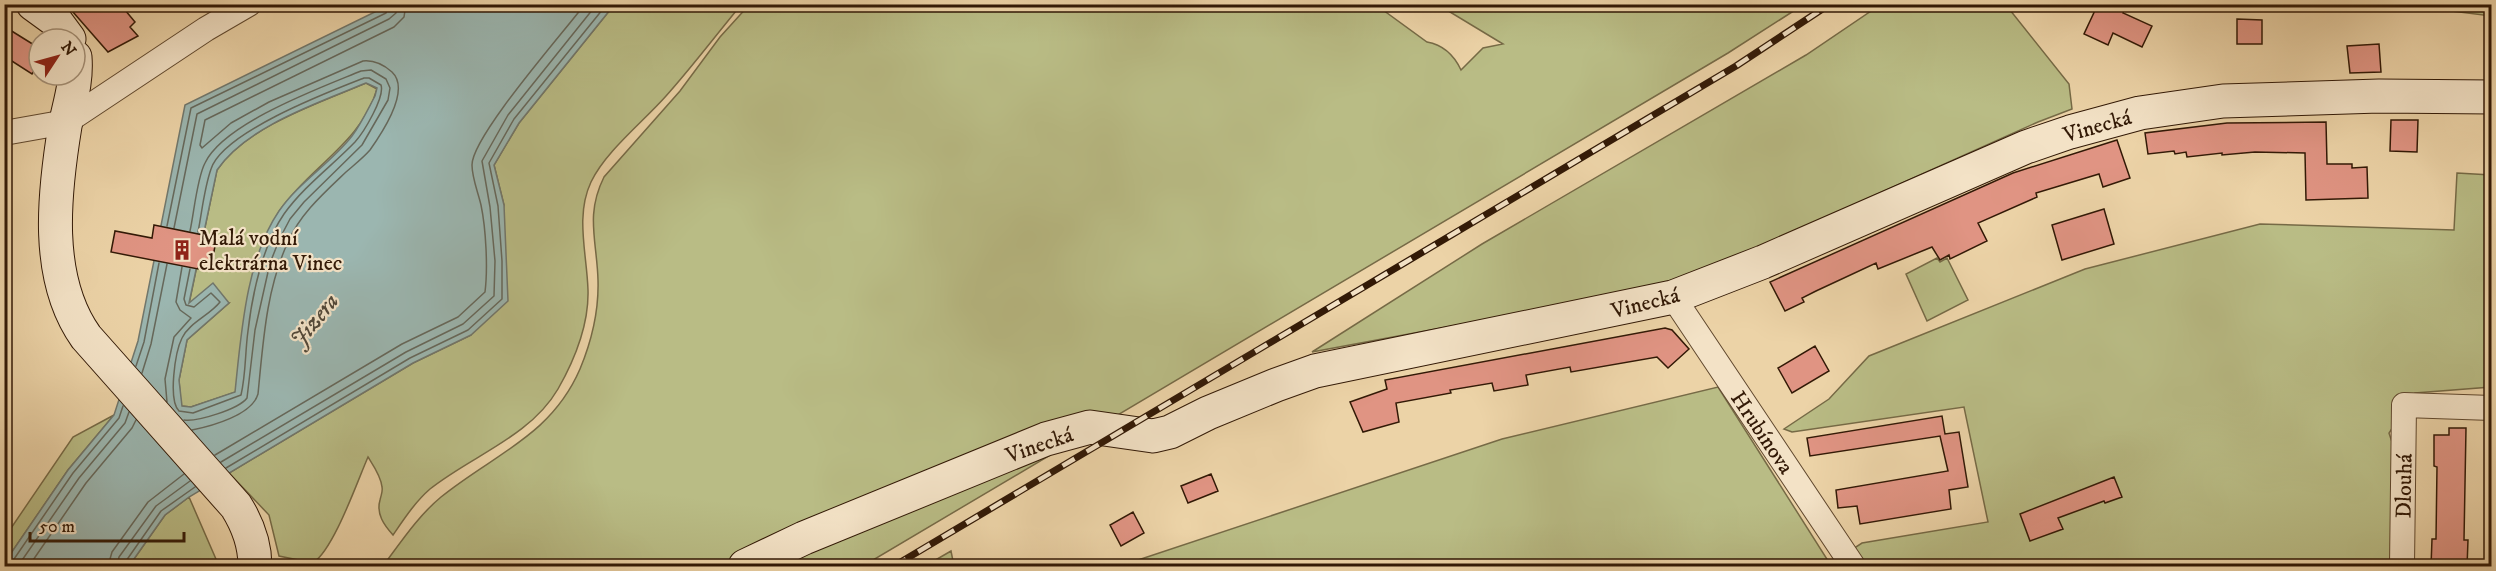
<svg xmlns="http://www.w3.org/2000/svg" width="2496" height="571" viewBox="0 0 2496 571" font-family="'IM FELL DW Pica',serif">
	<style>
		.green { fill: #b9bc85; stroke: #766a46; stroke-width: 1.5 }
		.water { fill: #9bb6b0; stroke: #71776c; stroke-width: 1.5; fill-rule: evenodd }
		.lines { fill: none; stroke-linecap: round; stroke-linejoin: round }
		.shore { stroke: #66685b; stroke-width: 1.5 }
		.building { fill: #e09483; stroke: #321906; stroke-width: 1.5 }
		.street-casing { stroke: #60482e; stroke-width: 26 }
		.secondary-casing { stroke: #321906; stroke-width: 35 }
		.street { stroke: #f3e2c6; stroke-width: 24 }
		.secondary { stroke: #f3e2c6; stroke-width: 33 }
		.rail-casing { stroke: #321906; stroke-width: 7 }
		.rail { stroke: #f3e2c6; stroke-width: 4.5; stroke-dasharray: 14; stroke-linecap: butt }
		.labels { text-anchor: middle; stroke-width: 4.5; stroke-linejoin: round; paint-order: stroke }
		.street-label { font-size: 22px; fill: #321906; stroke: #f3e2c6 }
		.poi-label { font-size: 22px; fill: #321906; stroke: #f3e2c6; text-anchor: start }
		.water-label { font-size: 24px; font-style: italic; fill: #524839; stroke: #f3e2c6 }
	</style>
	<rect width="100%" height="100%" fill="#ecd3a7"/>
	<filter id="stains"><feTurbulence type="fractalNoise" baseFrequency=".00333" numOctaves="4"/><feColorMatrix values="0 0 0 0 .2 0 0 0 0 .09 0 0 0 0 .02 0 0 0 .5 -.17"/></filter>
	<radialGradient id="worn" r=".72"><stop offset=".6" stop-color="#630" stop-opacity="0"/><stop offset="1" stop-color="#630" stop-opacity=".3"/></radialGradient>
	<!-- green -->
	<path class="green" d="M614 5H741C716 35 692 67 666 96 643 122 606 151 591 182 575 216 587 254 588 290 589 325 575 359 558 389 530 437 471 456 430 489 415 502 404 519 393 535 384 525 376 514 380 500 381 495 383 492 382 487 381 476 373 465 368 457 357 482 334 549 313 563L279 556 269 515 229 473 413 363 471 335 504 205 494 165 519 123Z
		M749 5H1376L1427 42C1444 45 1454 55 1461 70L1483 48 1503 44 1445 9 1452 5H1803L1728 53 863 566H383C401 542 418 516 441 497 494 454 551 436 580 369 592 340 599 312 598 280 597 241 585 215 604 177L680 91 720 37Z
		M1880 5H2006L2069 84 2072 109 2038 122 1699 274 1582 302 1312 352 1482 244 1806 55Z
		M2403 5H2491V16Z
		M366 83 377 89C362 142 310 167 280 210 275 217 272 227 268 235 246 284 241 338 236 392L191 407 181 406 179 380 187 340 229 303 189 304 217 170C247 126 319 103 366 83Z
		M2457 173 2491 175V387L2415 393 2389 433 2393 445 2391 566H1120L1502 439 1718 387 1830 564 1862 543 1988 522 1964 407 1792 432 1784 429 1829 399 1869 356 2085 269 2260 224 2454 230Z
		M1937 258 1940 262 1947 258 1968 300 1927 321 1906 274Z
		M114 415 68 470 5 562V537L73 437Z
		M189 497 219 566H129L165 515Z
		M951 551 954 566H925Z"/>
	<!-- water -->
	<path class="water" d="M389 5H614L519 123 494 165 504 205 508 301 471 335 413 363 189 497 165 515 129 566H5V562L68 470 114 415 138 341 185 105ZM366 83 377 88 375 96C368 109 361 124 352 136 331 163 299 182 279 211 246 259 241 335 235 392L191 407 182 406 179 380 187 340 229 303 213 283 189 303 217 170C247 126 318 103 366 83Z"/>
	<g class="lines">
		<!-- shore -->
		<path class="shore" d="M167 226 191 108 386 13 389 4
			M174 228 197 114 389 19 396 13 397 4
			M190 269 184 299 186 305 194 307 211 293 220 302C210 315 189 323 182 338 175 352 168 400 179 411L193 413 241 395C246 374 245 352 248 331 252 295 263 244 284 214 304 186 332 166 355 142 364 132 385 97 381 85L369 78H364C328 92 223 132 211 169 204 189 202 212 198 232
			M136 366 144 342 159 263
			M142 373 151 344 167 264
			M167 402 165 379 174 337 191 318 180 310 176 302 182 267
			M184 420C197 422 239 409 247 398L255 330 270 263 280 238 290 219 304 202 362 145 388 100 390 88 386 79 371 70 361 71C320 88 224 123 205 163 197 178 194 213 190 231
			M192 430C212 426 252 415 258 394 263 344 266 289 288 242 300 214 324 193 346 172 354 165 363 158 370 150 382 133 411 90 392 72 384 65 373 60 363 61L269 102 231 123 202 148 200 145 205 120 394 27 404 17 406 4
			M215 455 402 344 458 317 485 292C488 268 486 229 481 205 478 192 472 178 472 165 472 136 564 32 585 4
			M221 462 406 352 463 324 494 296 495 261 490 207 482 161 508 115 597 4
			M226 468 410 358 468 330 502 299V261L498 206 489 163 514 119 607 4
			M4 565 12 562 73 473 119 418 123 406
			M18 566 79 478 125 423 129 412
			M29 566 86 483 132 428 136 420
			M108 566 112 552 148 502 184 474
			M117 566 119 557 156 506 190 481
			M125 566 126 561 161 511 195 487"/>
	</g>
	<!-- building -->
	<path class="building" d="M66 4H120L135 22 130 27 138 36 108 52Z
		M2098 4H2116L2125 9 2123 13 2152 26 2142 47 2113 33 2108 45 2084 34Z
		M2237 19 2262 20V44H2237Z
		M10 30 39 48V63L32 74 4 56V39Z
		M2379 44 2381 72 2350 73 2347 46Z
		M2391 120H2418L2417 152 2390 151Z
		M2326 122 2327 164H2352V168L2367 167 2368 198 2306 200 2305 153 2255 152 2222 155V153L2187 157 2186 152 2175 154 2174 151 2148 154 2145 133 2227 123Z
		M2117 140 2130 178 2103 187 2099 174 2036 193 2037 197 1978 223 1987 241 1950 259 1949 255 1940 260 1932 247 1878 269 1876 263 1816 291 1802 298 1804 302 1785 311 1770 282 2013 173Z
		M2104 209 2114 244 2062 260 2052 225Z
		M154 225 203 235 204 238 216 240 211 269 199 266 198 269 111 252 115 231 152 238Z
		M1665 328 1672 330 1689 349 1668 368 1657 357 1571 372 1570 367 1526 375 1528 385 1494 391 1492 383 1450 390 1451 393 1396 403 1399 422 1363 432 1350 402 1387 389 1385 380Z
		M1815 346 1829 371 1792 393 1778 368Z
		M1942 416 1945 434 1959 432 1968 487 1949 490 1951 509 1860 524 1857 506 1838 508 1836 490 1948 471 1940 436 1810 456 1807 438Z
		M2449 428H2466L2464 540H2468L2467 567H2431L2432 539H2436L2437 467 2434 466V435H2449Z
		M1211 474 1218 491 1188 503 1181 486Z
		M2114 477 2122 497 2105 503 2104 501 2058 518 2063 529 2030 541 2020 514Z
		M1133 512 1144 533 1121 546 1110 525Z"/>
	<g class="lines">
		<!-- street casing -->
		<g class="street-casing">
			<path id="street" d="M4 133 66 122 206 29 249 4
				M1673 297 1853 566
				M2402 566 2404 405 2492 408"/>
		</g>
		<!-- secondary casing -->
		<g class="secondary-casing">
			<path id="secondary" d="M33 4 55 20 69 39
				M75 57C77 82 70 102 65 126 54 193 44 278 86 337L236 506C248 525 255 544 255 566
				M745 566 804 538 1046 439 1090 427 1153 436 1170 432 1208 413 1276 385 1315 371 1673 297 1763 262 2026 147 2070 132 2140 113 2223 101 2379 96 2492 97"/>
		</g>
		<!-- street -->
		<use href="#street" class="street"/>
		<!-- secondary -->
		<use href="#secondary" class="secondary"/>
		<!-- rail casing -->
		<g class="rail-casing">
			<path id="rail" d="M894 566 1736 66 1830 4"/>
		</g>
		<!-- rail -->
		<use href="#rail" class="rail"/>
	</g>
	<!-- icons -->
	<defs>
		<g id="building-bare" transform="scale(1.62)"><path d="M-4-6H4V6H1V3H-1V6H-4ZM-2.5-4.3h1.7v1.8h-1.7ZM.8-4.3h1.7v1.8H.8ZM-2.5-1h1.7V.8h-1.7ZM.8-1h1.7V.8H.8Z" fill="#8f2418" stroke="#f3e2c6" stroke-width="2.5" paint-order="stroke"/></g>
	</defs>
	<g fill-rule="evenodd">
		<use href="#building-bare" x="182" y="250"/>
	</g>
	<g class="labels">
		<!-- street labels -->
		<g class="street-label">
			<text transform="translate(2097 125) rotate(-16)" y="8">Vinecká</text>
			<text transform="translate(1645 302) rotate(-14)" y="8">Vinecká</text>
			<text transform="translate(1763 432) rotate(56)" y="8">Hrubínova</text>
			<text transform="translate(1039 444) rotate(-19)" y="8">Vinecká</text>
			<text transform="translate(2403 486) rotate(-89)" y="8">Dlouhá</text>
		</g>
		<!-- poi labels -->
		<g class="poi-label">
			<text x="199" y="245">Malá vodní<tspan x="199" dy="25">elektrárna Vinec</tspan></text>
		</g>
		<!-- water labels -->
		<g class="water-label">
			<text transform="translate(314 320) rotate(-51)" y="8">Jizera</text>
		</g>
	</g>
	<!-- margin -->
	<rect width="2496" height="571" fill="none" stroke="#ecd3a7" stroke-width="24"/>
	<rect x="6" y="6" width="2484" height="559" fill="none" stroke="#321906" stroke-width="3"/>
	<rect x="12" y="12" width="2472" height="547" fill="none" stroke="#321906" stroke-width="1.5"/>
	<!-- north arrow -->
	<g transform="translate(57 57) rotate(54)"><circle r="28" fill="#f3e2c6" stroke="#a69279" stroke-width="1.5"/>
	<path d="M0-4.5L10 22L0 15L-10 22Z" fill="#8f2418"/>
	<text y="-9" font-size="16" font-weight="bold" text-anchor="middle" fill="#321906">N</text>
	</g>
	<!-- scale -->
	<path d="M30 532v9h154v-9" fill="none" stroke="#321906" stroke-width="3"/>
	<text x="39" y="532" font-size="18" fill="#321906" stroke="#f3e2c6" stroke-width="4.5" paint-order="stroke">50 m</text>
	<rect width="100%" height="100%" filter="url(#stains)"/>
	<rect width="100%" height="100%" fill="url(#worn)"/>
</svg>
